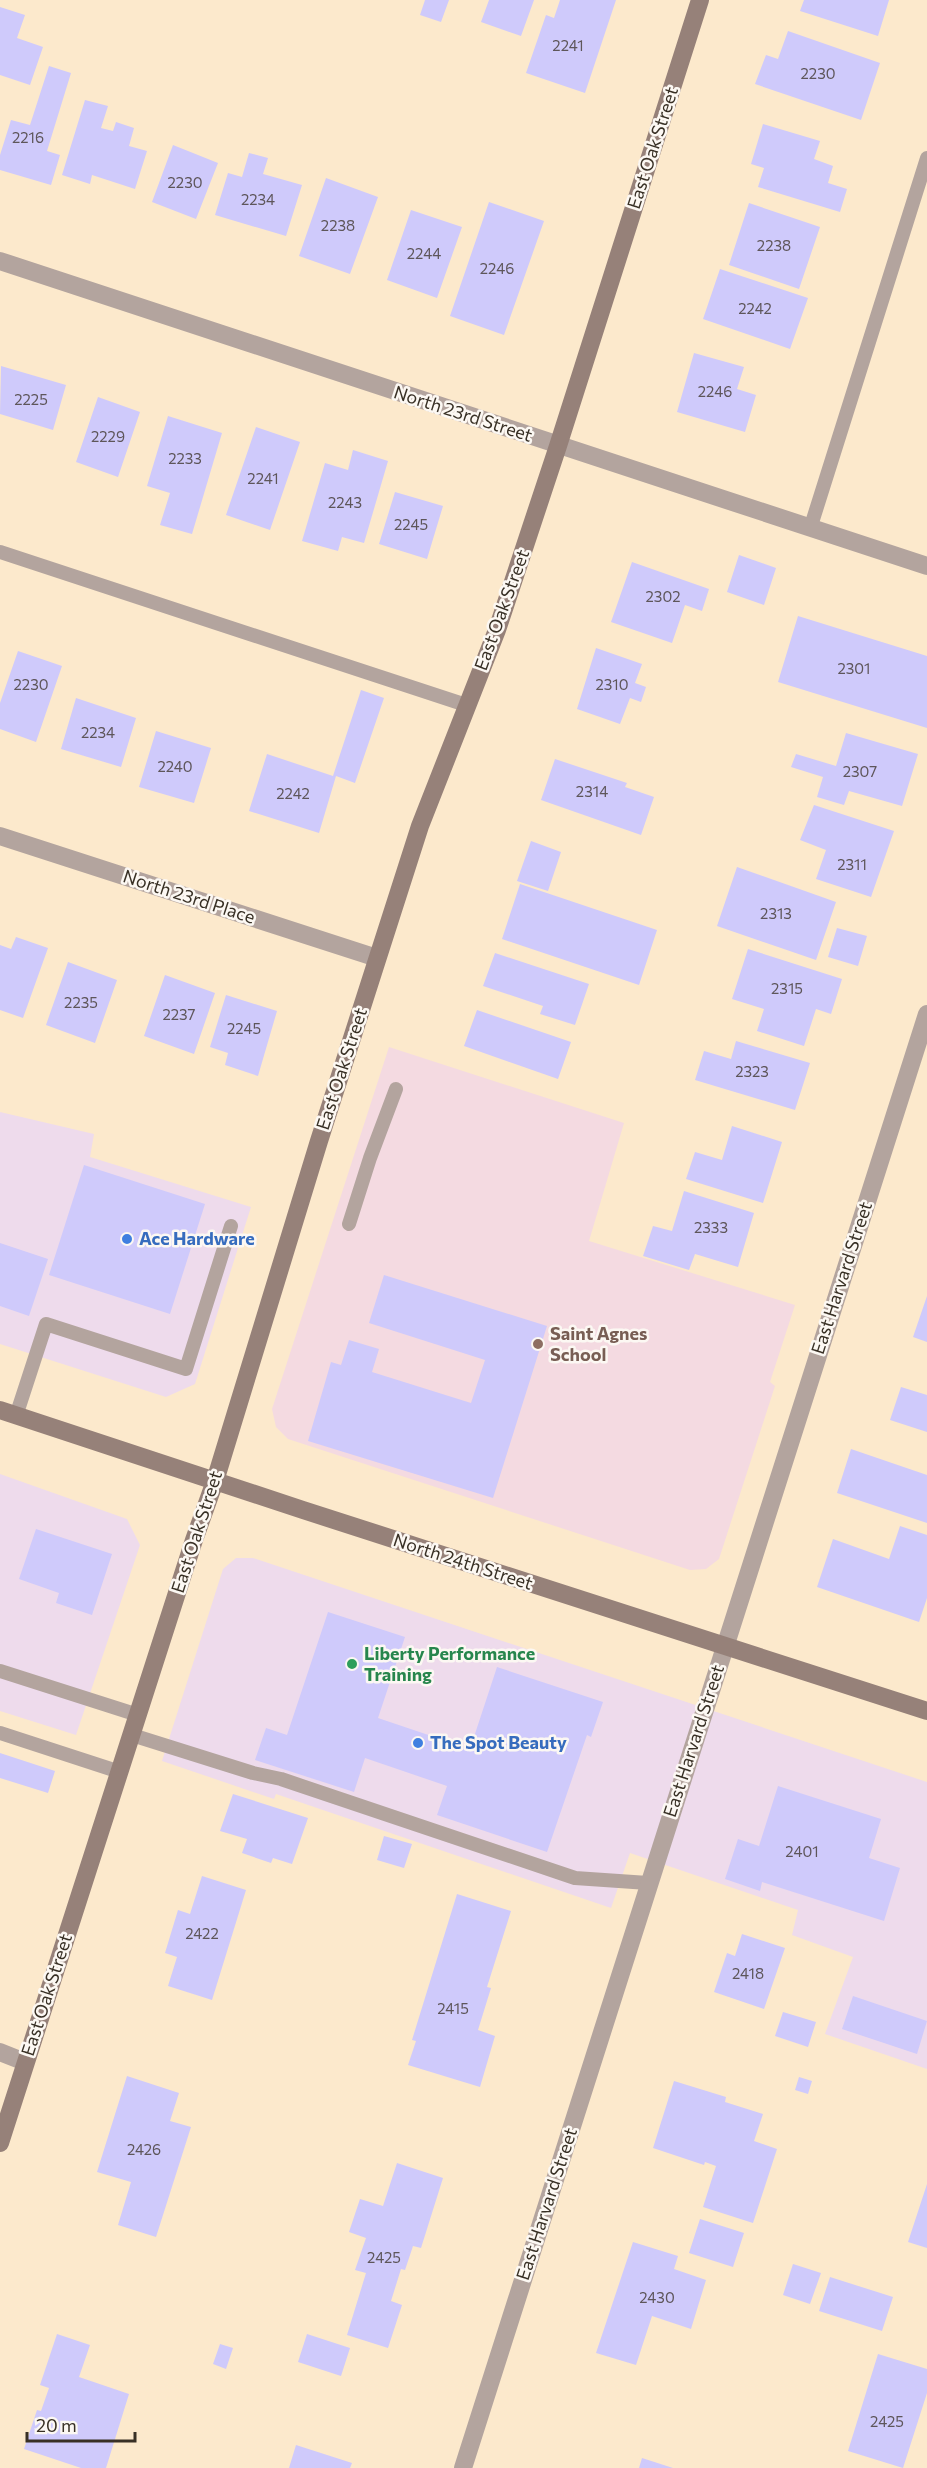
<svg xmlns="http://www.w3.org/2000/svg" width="927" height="2468" viewBox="0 0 927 2468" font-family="Commissioner,sans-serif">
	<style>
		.commercial { fill: #eedbec }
		.education { fill: #f4dae1 }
		.building { fill: #cfcafb }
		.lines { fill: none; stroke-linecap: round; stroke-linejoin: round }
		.lane { stroke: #b3a49e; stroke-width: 14 }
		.street { stroke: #b3a49e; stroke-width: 18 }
		.secondary { stroke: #968179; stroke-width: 18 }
		.shop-dot { fill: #3f7fe0; stroke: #fcf8f3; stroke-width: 2 }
		.education-dot { fill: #8d6e63; stroke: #fcf8f3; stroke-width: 2 }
		.leisure-dot { fill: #2e9e5b; stroke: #fcf8f3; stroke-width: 2 }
		.labels { text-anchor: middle; stroke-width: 5; stroke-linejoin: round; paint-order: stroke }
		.number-label { font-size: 15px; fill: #5e565a }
		.street-label { font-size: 18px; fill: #383025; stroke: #fcf8f3 }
		.shop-label { font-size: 18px; font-weight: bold; fill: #366cbe; stroke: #fcf8f3; text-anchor: start }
		.education-label { font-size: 18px; font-weight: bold; fill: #785e54; stroke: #fcf8f3; text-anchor: start }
		.leisure-label { font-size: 18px; font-weight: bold; fill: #27864d; stroke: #fcf8f3; text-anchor: start }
	</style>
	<rect width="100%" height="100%" fill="#fce9cc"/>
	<!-- commercial -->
	<path class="commercial" d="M0 1112 94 1134 90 1157 251 1207 195 1384 166 1397 0 1344Z
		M0 1474 127 1519 140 1545 76 1735 0 1711Z
		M236 1558H253L927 1782V2069L825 2034 853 1957 792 1935 798 1910 630 1853 611 1908 276 1794 274 1799 162 1761 223 1569Z"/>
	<!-- education -->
	<path class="education" d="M389 1047 624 1123 589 1241 795 1305 770 1382 775 1386 719 1559 706 1569 690 1570 288 1439 276 1427 272 1409Z"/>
	<!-- building -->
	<path class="building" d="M425 0H449L441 22 420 15Z
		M489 0H534L521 36 481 22Z
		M560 0H616L585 93 526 73 546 15 554 18Z
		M804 0H889L878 36 800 11Z
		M0 7 25 15 17 38 43 47 30 85 0 75Z
		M788 31 880 63 861 120 755 84 766 55 778 59Z
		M49 66 71 73 47 151 60 155 51 185 0 170V155L11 120 30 125Z
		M85 100 108 106 101 128 113 131 116 122 134 128 129 146 147 151 135 189 92 175 90 184 62 175Z
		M763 124 820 141 814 159 833 166 828 183 847 189 840 212 758 187 764 168 751 164Z
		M173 145 218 163 196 219 152 202Z
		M249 153 268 158 263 174 302 185 286 236 215 215 228 173 242 177Z
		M326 178 378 197 350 274 299 256Z
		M489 202 544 221 504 335 450 316Z
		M749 203 820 227 799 289 729 265Z
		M411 210 462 227 437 298 387 280Z
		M720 269 808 298 790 349 703 319Z
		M694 353 744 367 737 389 756 395 745 432 677 412Z
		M1 366 66 385 53 430 0 414Z
		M98 397 140 412 118 477 76 462Z
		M168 416 222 433 192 534 160 525 170 493 147 486Z
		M256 427 300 442 270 530 226 515Z
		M353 450 388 461 364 543 342 537 338 551 302 541 325 463 348 470Z
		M395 492 443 506 427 559 379 544Z
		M739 555 776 568 764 605 727 592Z
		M632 562 709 589 702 611 685 605 672 643 611 622Z
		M798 616 927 656V728L778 682Z
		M596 648 642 664 635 683 646 687 641 702 630 698 620 724 577 709Z
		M18 651 62 666 36 742 0 729V703Z
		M361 690 384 698 355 783 336 776 319 833 249 811 267 754 333 776Z
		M76 698 136 718 121 767 61 749Z
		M156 731 211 748 194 803 139 787Z
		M846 733 918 754 902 806 849 791 844 805 817 797 823 777 791 767 796 754 836 766Z
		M555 759 627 783 625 787 654 797 641 835 541 800Z
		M814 805 894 831 871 897 816 879 826 850 800 840Z
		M531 841 561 852 548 891 517 881Z
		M737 867 836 902 816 960 717 926Z
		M520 884 657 930 639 985 502 939Z
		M837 928 867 936 858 966 828 957Z
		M16 937 48 948 23 1018 0 1010V945L11 949Z
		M748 949 842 979 831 1014 816 1009 804 1046 757 1031 764 1009 732 999Z
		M495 953 589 984 575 1025 540 1014 543 1006 483 986Z
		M68 962 117 980 95 1043 46 1025Z
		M165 975 215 993 194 1054 144 1036Z
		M226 995 277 1011 258 1076 225 1065 228 1053 210 1047Z
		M477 1010 571 1042 558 1079 464 1046Z
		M736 1041 810 1063 795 1110 695 1080 704 1051 731 1059Z
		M732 1126 782 1142 763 1203 686 1179 695 1152 722 1160Z
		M84 1165 205 1204 170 1314 49 1275Z
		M684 1191 754 1213 738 1267 695 1254 689 1270 643 1256 653 1226 672 1231Z
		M0 1243 48 1259 29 1316 0 1306Z
		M384 1275 547 1326 493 1498 308 1441 331 1362 341 1365 349 1340 379 1349 372 1372 471 1403 485 1360 369 1323Z
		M927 1296V1342L913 1337Z
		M901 1387 927 1395V1432L890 1420Z
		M851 1449 927 1475V1523L837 1493Z
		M900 1526 927 1535V1598L919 1622 817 1587 833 1539 889 1559Z
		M36 1529 112 1554 92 1615 56 1603 59 1593 19 1579Z
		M328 1612 405 1637 378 1718 470 1749 497 1667 603 1702 591 1737 587 1735 547 1852 437 1815 447 1786 365 1758 354 1792 255 1760 266 1728 287 1735Z
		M0 1753 55 1771 48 1793 0 1778Z
		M778 1786 881 1819 869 1858 900 1868 884 1921 762 1882 760 1891 725 1879 738 1839 759 1846Z
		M233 1794 308 1818 292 1864 273 1858 271 1863 242 1853 247 1839 220 1831Z
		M384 1836 412 1844 404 1868 377 1860Z
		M202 1876 246 1890 212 2000 168 1986 177 1957 165 1953 178 1910 190 1914Z
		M457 1894 511 1911 487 1987 491 1988 478 2030 495 2036 480 2087 408 2065 416 2041 412 2040Z
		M742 1934 785 1948 764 2009 714 1992 727 1953 735 1956Z
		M853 1996 927 2021 917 2054 842 2029Z
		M783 2012 816 2022 808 2047 775 2036Z
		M127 2076 179 2093 170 2121 191 2127 156 2237 118 2225 131 2182 97 2172Z
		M799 2077 812 2081 808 2094 795 2090Z
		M674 2081 726 2097 725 2102 763 2114 754 2141 777 2149 753 2223 703 2207 716 2166 705 2162 704 2165 653 2148Z
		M397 2163 443 2178 421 2248 413 2246 405 2270 401 2269 391 2301 402 2305 388 2348 347 2335 366 2273 355 2270 366 2238 349 2232 360 2199 383 2206Z
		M927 2184V2248L908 2242Z
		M700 2219 744 2233 733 2267 689 2253Z
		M633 2242 678 2256 674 2269 706 2280 691 2329 652 2316 636 2365 596 2353Z
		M793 2264 821 2273 810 2304 783 2295Z
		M830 2277 893 2297 882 2331 819 2311Z
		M57 2334 90 2345 79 2377 129 2394 106 2468H81L24 2449 37 2410 41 2411 49 2388 40 2385Z
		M307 2334 350 2348 341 2376 298 2362Z
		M220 2344 233 2348 226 2369 213 2364Z
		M878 2354 927 2369V2393L903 2468 848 2451Z
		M296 2445 352 2463 350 2468H289Z
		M642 2458 673 2468H639Z"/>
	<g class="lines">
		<!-- lane -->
		<path class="lane" d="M810 529 927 158
			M0 552 466 705
			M349 1224 370 1158 396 1089
			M16 1416 46 1324 186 1369 231 1226
			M0 1671 138 1715
			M0 1733 120 1772
			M132 1735 253 1773 281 1779 575 1878 648 1883"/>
		<!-- street -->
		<path class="street" d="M0 261 927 566
			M0 836 377 958
			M0 2052 25 2062
			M463 2468 927 1014"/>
		<!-- secondary -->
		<path class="secondary" d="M0 1410 303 1510 927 1711
			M0 2143 194 1540 215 1481 319 1141 420 826 497 630 558 446 700 0"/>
	</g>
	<!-- markers -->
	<g class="shop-dot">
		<circle cx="127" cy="1239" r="6"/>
		<circle cx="418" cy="1743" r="6"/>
	</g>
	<circle class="education-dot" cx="538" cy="1344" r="6"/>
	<circle class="leisure-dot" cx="352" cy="1664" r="6"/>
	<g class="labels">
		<!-- number labels -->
		<g class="number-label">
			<text x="568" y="51">2241</text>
			<text x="818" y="79">2230</text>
			<text x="28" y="143">2216</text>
			<text x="185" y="188">2230</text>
			<text x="258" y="205">2234</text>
			<text x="338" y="231">2238</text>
			<text x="774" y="251">2238</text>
			<text x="424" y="259">2244</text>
			<text x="497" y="274">2246</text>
			<text x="755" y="314">2242</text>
			<text x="715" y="397">2246</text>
			<text x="31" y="405">2225</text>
			<text x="108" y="442">2229</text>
			<text x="185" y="464">2233</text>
			<text x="263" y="484">2241</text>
			<text x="345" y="508">2243</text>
			<text x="411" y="530">2245</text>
			<text x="663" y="602">2302</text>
			<text x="854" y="674">2301</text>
			<text x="31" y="690">2230</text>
			<text x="612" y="690">2310</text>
			<text x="98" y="738">2234</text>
			<text x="175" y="772">2240</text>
			<text x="860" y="777">2307</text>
			<text x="592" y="797">2314</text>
			<text x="293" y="799">2242</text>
			<text x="852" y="870">2311</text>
			<text x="776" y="919">2313</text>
			<text x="787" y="994">2315</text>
			<text x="81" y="1008">2235</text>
			<text x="179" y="1020">2237</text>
			<text x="244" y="1034">2245</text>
			<text x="752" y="1077">2323</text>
			<text x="711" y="1233">2333</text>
			<text x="802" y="1857">2401</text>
			<text x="202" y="1939">2422</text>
			<text x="748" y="1979">2418</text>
			<text x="453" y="2014">2415</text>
			<text x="144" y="2155">2426</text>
			<text x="384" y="2263">2425</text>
			<text x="657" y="2303">2430</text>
			<text x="887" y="2427">2425</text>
		</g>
		<!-- street labels -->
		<g class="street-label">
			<text transform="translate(653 148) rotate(-72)" y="6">East Oak Street</text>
			<text transform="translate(463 414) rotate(18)" y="6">North 23rd Street</text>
			<text transform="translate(502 610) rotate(-70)" y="6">East Oak Street</text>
			<text transform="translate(189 897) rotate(18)" y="6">North 23rd Place</text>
			<text transform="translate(342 1069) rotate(-72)" y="6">East Oak Street</text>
			<text transform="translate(842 1278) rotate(-72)" y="6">East Harvard Street</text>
			<text transform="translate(197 1532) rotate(-72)" y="6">East Oak Street</text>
			<text transform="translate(463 1562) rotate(18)" y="6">North 24th Street</text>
			<text transform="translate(694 1741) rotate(-72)" y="6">East Harvard Street</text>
			<text transform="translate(47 1995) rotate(-72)" y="6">East Oak Street</text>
			<text transform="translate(547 2204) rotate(-72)" y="6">East Harvard Street</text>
		</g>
		<!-- shop labels -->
		<g class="shop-label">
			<text x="139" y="1245">Ace Hardware</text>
			<text x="430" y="1749">The Spot Beauty</text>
		</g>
		<!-- education labels -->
		<g class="education-label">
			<text x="550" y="1340">Saint Agnes<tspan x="550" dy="21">School</tspan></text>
		</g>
		<!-- leisure labels -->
		<g class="leisure-label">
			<text x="364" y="1660">Liberty Performance<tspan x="364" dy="21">Training</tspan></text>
		</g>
	</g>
	<!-- scale -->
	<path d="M27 2432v9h108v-9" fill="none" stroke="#383025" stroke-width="3"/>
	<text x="36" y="2432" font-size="18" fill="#383025" stroke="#fcf8f3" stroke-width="4.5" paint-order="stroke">20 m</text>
</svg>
